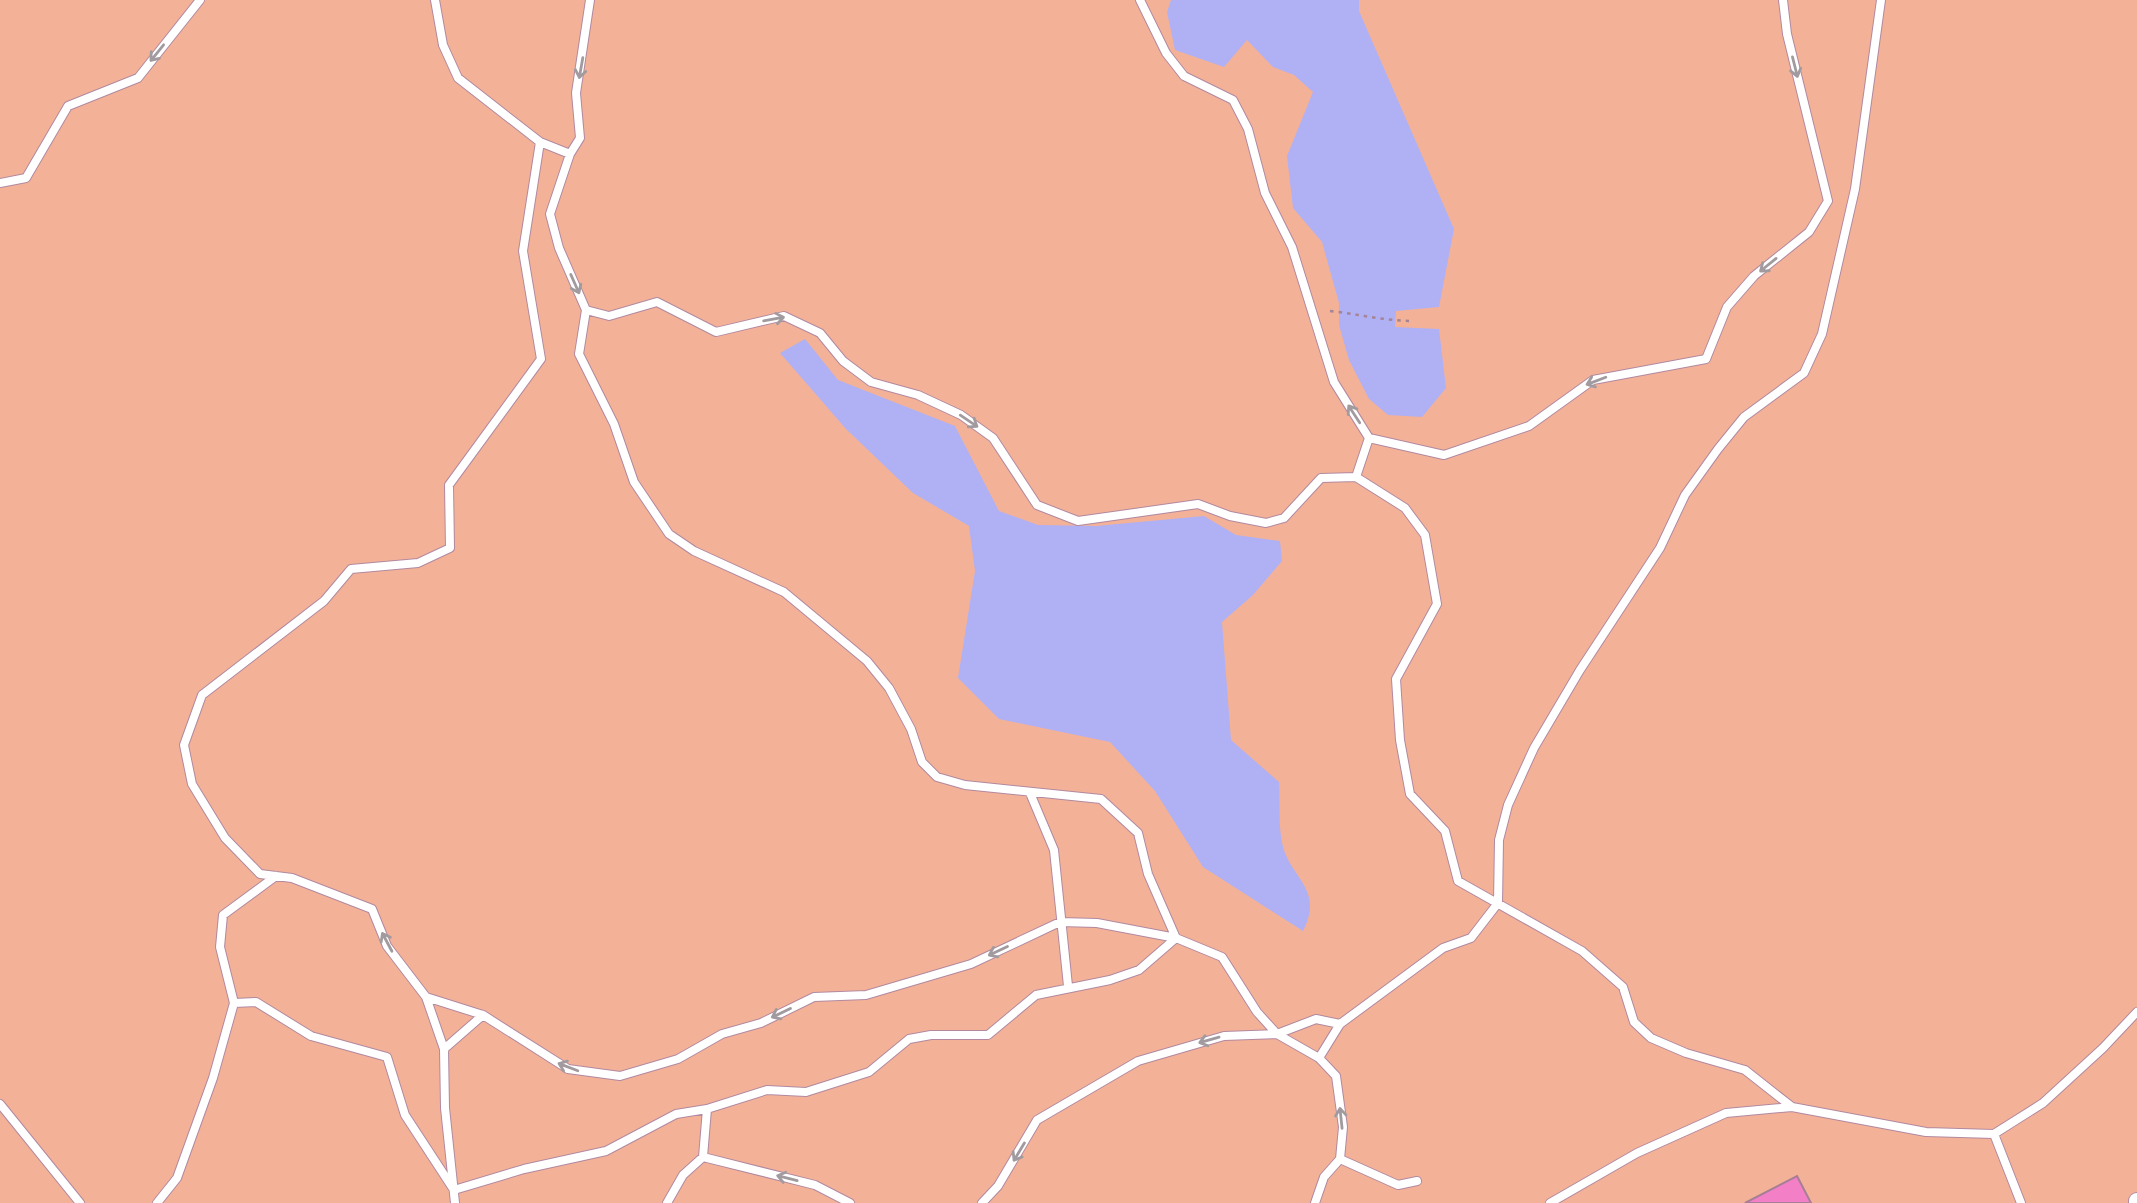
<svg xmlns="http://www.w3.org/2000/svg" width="2137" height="1203" viewBox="0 0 2137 1203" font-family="'Varela Round',sans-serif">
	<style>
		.green { fill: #f3b297 }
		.water { fill: #b0b0f5 }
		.building { fill: #f380c7; stroke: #a77e95; stroke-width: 2 }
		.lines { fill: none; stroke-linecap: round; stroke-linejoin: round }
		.service-casing { stroke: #b289a0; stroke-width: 10 }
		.minor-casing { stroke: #b289a0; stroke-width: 18 }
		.path { stroke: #a58496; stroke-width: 2.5; stroke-dasharray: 3.5 5; stroke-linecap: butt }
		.service { stroke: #fff; stroke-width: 8 }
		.minor { stroke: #fff; stroke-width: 16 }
		.oneway { stroke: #a19b9f }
	</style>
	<rect width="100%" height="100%" fill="#fed1ea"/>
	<!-- green -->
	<path class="green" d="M0 0H2137V1203H0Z"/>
	<!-- water -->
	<path class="water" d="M1171 0H1359V11L1454 229 1439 307 1396 311 1395 327 1439 329 1446 388 1422 417 1388 415 1369 399 1349 360 1339 325V303L1322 242 1293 208 1287 156 1313 92 1294 75 1273 67 1247 40 1224 67 1175 50 1167 12Z
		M805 339 838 380 955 426 999 511 1038 525 1096 526 1204 516 1236 535 1280 541 1282 561 1253 595 1222 622 1231 740 1279 782C1280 802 1278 827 1283 847 1292 879 1324 890 1303 931L1203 867 1155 791 1110 742 999 719 958 678 975 571 969 526 913 493 846 429 780 353Z"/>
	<!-- building -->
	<path class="building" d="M1797 1176 1811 1203H1745Z"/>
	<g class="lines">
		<!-- service casing -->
		<g class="service-casing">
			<path id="service" d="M435 0 443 45 458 78 540 142 523 251 541 359 449 485 450 548 418 563 351 569 324 601 202 695 184 745 192 784 225 838 260 874 292 878 372 909 387 946 426 997 483 1015 568 1069 620 1076 678 1059 722 1034 761 1023 814 997 866 995 971 964 1060 922 1097 923 1176 938 1222 957 1257 1012 1277 1034
				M590 0 576 93 580 138 570 154 550 214 559 248 586 310 609 316 657 302 716 332 784 316 820 333 843 361 871 382 918 395 961 415 993 438 1037 505 1078 521 1198 504 1230 516 1266 523 1284 518 1321 478 1356 477 1405 508 1425 535 1437 604 1396 679 1400 740 1410 794 1445 831 1458 881 1582 951 1623 987 1634 1022 1651 1038 1686 1053 1745 1070 1792 1107
				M1140 0 1166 53 1184 76 1233 100 1248 129 1265 193 1292 247 1334 382 1369 438 1444 455 1529 426 1593 380 1706 359 1727 307 1754 276 1809 232 1828 201 1787 34 1783 0
				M540 142 570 154
				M0 183 26 178 68 106 138 78 200 0
				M586 310 579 354 614 424 634 482 669 534 694 551 784 592 867 661 889 688 911 729 922 762 937 777 965 785 1101 799 1138 833 1148 874 1176 938
				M1356 477 1369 438
				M1030 793 1054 850 1068 986
				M426 997 444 1049 483 1015
				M234 1003 256 1002 311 1036 387 1057 405 1115 454 1190 524 1169 606 1151 676 1114 707 1109
				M1340 1024 1443 948 1471 938 1498 903 1499 840 1508 805 1534 748 1580 670 1660 548 1685 495 1718 449 1744 417 1804 373 1822 334 1855 189 1881 0
				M444 1049 445 1108 455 1203
				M0 1104 80 1203
				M1994 1134 2021 1203
				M703 1157 707 1109 767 1090 806 1092 869 1072 909 1039 931 1035H988L1036 995 1110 980 1139 970 1176 938
				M1340 1159 1398 1185 1417 1181
				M157 1203 177 1178 213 1078 234 1003 220 947 223 915 276 876
				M667 1203 683 1175 703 1157 815 1185 850 1203
				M982 1203 998 1186 1037 1120 1138 1061 1224 1036 1277 1034
				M1315 1203 1324 1177 1340 1159 1343 1127 1336 1076 1319 1058 1277 1034 1316 1019 1340 1024 1319 1058
				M1550 1203 1637 1153 1726 1113 1792 1107 1926 1132 1994 1134 2043 1103 2103 1048 2137 1012"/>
		</g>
		<!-- minor casing -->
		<g class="minor-casing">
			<path id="minor" d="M2137 1203V1201"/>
		</g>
		<!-- path -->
		<path class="path" d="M1330 311C1357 314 1381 320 1409 321"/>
		<!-- service -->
		<use href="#service" class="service"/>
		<!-- minor -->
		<use href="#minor" class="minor"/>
	</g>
	<!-- one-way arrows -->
	<defs><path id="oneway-shaft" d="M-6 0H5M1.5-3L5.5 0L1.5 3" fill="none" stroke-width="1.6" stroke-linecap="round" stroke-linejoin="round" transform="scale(1.75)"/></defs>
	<g class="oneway">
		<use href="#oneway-shaft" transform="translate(157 53) rotate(129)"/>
		<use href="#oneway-shaft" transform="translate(1795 67) rotate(76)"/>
		<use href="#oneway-shaft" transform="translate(581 68) rotate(100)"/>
		<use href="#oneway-shaft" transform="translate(1768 265) rotate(141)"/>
		<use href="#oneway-shaft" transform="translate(575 284) rotate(66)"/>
		<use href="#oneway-shaft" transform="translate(774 319) rotate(-10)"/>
		<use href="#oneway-shaft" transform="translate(1596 381) rotate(159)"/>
		<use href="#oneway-shaft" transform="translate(1354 414) rotate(-123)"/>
		<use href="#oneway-shaft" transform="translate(969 421) rotate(34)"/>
		<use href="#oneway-shaft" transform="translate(387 942) rotate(-118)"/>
		<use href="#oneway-shaft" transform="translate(998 951) rotate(155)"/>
		<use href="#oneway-shaft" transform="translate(781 1013) rotate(154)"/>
		<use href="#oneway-shaft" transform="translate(1209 1040) rotate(164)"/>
		<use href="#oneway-shaft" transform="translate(568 1067) rotate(-159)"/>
		<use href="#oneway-shaft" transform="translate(1341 1118) rotate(-96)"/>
		<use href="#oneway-shaft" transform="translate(1019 1152) rotate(121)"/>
		<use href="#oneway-shaft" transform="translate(787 1178) rotate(-166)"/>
	</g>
</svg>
